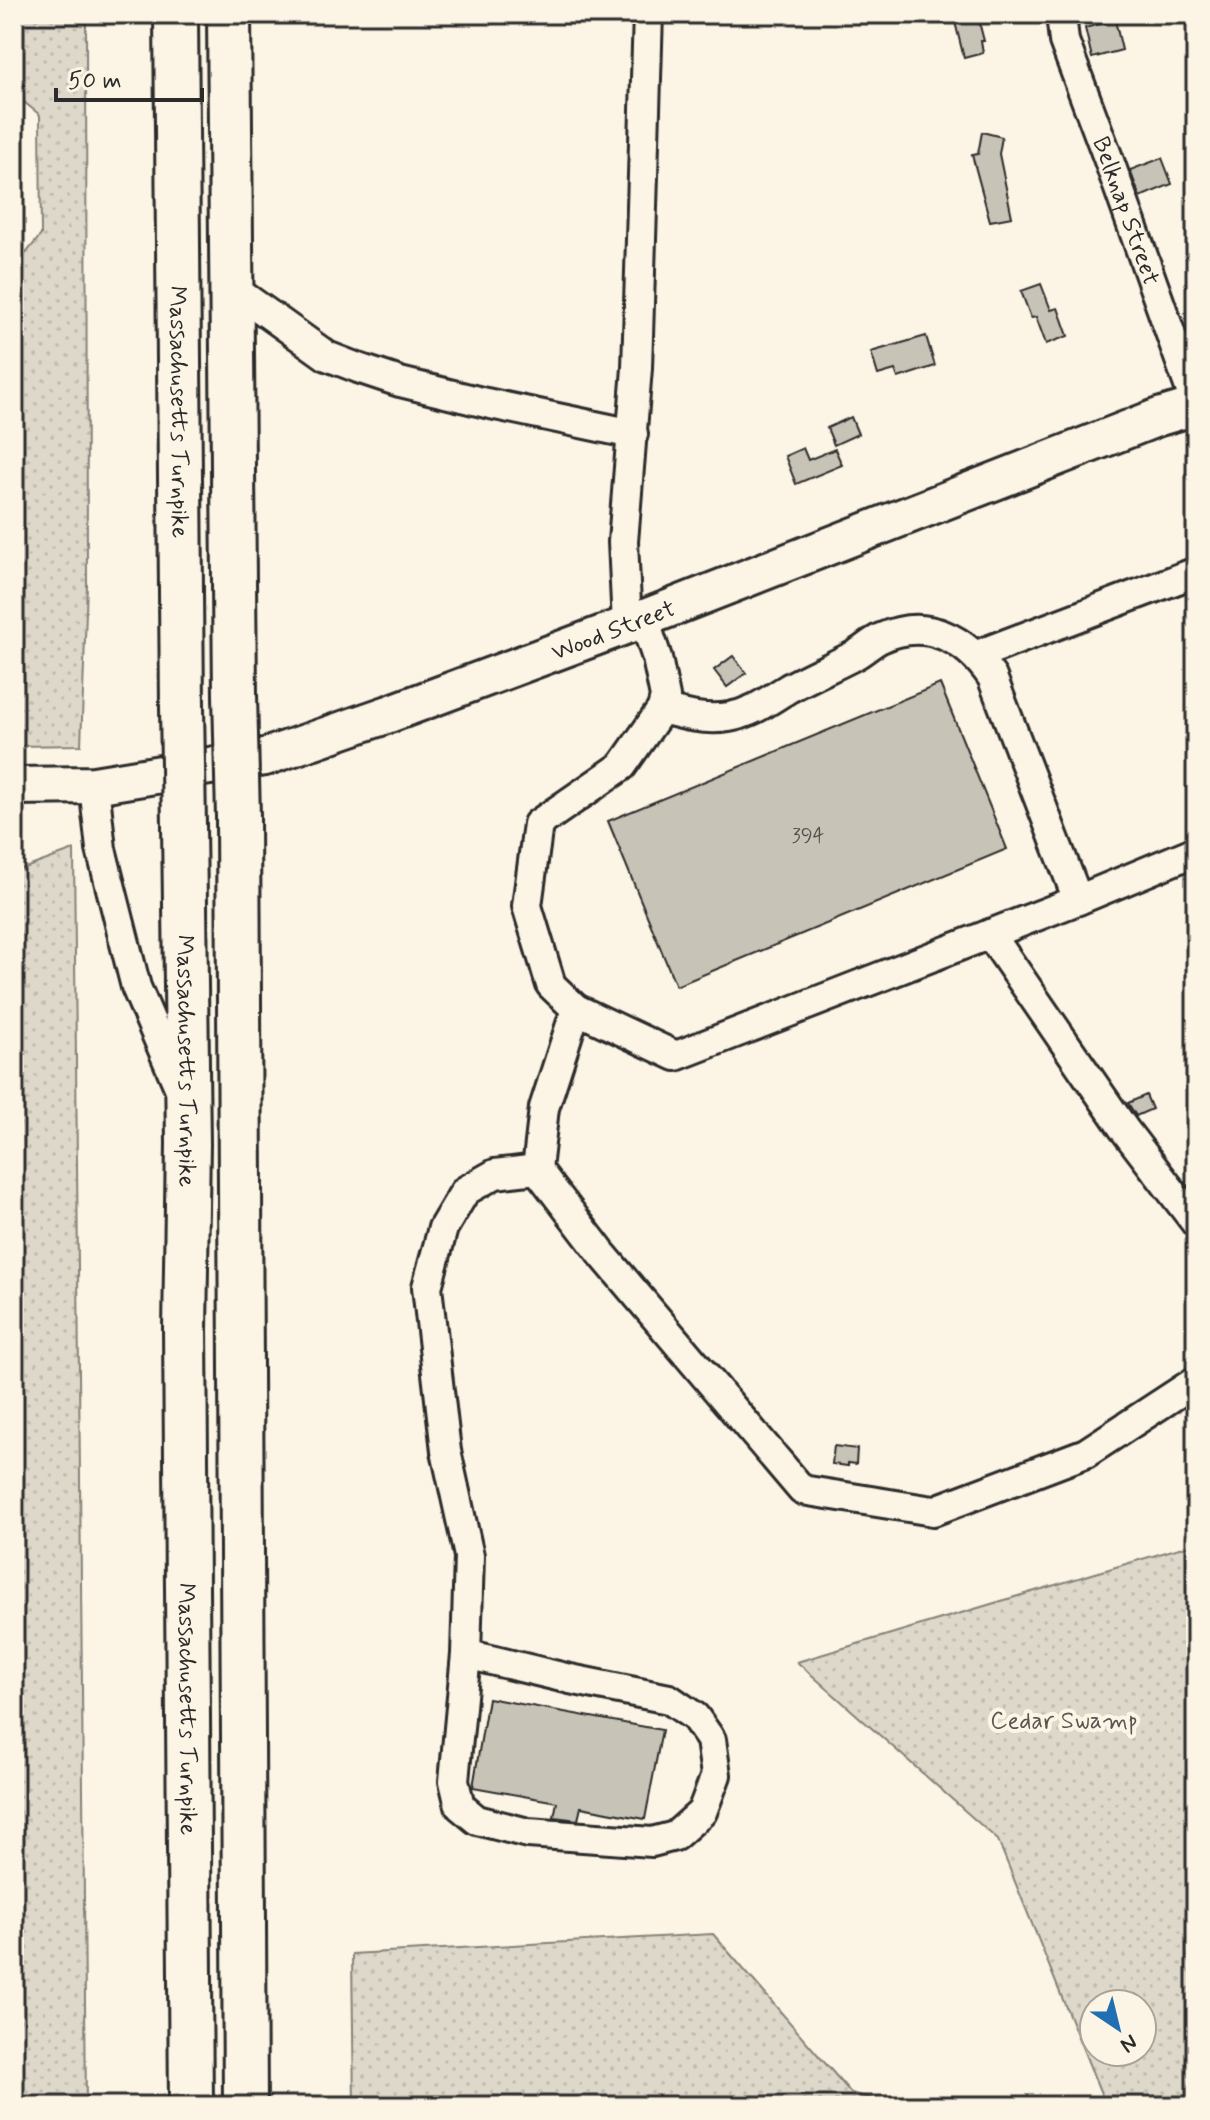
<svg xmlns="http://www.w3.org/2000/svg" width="1210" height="2120" viewBox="0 0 1210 2120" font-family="Mynerve,sans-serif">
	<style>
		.park { fill: url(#park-dots); stroke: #84827a; stroke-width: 2; fill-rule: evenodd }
		.building { fill: #c8c3b7; stroke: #2b2b2b; stroke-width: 2 }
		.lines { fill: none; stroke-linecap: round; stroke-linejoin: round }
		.minor-casing { stroke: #2b2b2b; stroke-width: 34 }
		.major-casing { stroke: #2b2b2b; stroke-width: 42 }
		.highway-casing { stroke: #2b2b2b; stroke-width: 48 }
		.minor { stroke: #fcf5e5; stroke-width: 28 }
		.major { stroke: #fcf5e5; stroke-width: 36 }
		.highway { stroke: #fcf5e5; stroke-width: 42 }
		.highway-bridge-casing { stroke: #2b2b2b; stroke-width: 48; stroke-linecap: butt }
		.highway-bridge { stroke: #fcf5e5; stroke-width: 42 }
		.labels { text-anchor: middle; stroke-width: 8; stroke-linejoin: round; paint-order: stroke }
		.number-label { font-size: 20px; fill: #52514e }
		.street-label { font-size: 24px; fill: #2b2b2b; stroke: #fcf5e5 }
		.park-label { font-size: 24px; fill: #585653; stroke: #fcf5e5 }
	</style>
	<defs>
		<pattern id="park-dots" width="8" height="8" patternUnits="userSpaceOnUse" patternTransform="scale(2)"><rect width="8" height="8" fill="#ded8ca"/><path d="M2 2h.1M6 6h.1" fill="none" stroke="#bfbaae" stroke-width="1.8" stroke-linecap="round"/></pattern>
	</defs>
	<rect width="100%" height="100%" fill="#fcf5e5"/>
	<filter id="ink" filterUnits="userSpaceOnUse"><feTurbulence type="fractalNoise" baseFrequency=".0125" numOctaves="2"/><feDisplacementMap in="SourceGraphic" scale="16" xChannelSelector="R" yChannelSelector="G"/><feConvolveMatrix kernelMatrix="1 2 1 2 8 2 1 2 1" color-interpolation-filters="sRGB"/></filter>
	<g filter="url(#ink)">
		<!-- park -->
		<path class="park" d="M14 14H86L87 585 81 745 14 746V268L41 235 40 115 14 94Z
			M74 850 86 2106H14V872Z
			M1196 1543V2106H1106L998 1840 797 1662ZM1094 2004H1142V2052H1094Z
			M713 1934 851 2093 900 2106H354L352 1954Z"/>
		<!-- building -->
		<path class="building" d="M969 14H977L984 41H981L983 53 964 58 954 18Z
			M1115 20 1122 50 1092 58 1085 28Z
			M982 132 1002 137 999 154 1012 217 990 221 972 155 978 154Z
			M1162 158 1172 184 1140 197 1130 170Z
			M1041 284 1051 310 1058 308 1068 336 1046 344 1036 317 1031 318 1021 291Z
			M926 336 935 366 898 378 895 370 878 375 871 352Z
			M851 417 858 434 834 445 827 428Z
			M803 448 808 460 835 449 842 465 796 484 785 456Z
			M733 656 746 673 727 687 714 670Z
			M940 684 1007 849 676 986 608 821Z
			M1146 1095 1152 1109 1136 1116 1128 1103Z
			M834 1446 857 1449 856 1464 848 1463V1466L832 1464Z
			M488 1698 662 1730 645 1819 581 1807 578 1820 554 1817 557 1802 473 1787Z"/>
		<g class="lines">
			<!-- minor casing -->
			<g class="minor-casing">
				<g id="minor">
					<path id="s1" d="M1061 14 1064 41 1108 158 1196 405"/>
					<path d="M232 288 327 356 358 368 400 382 486 403 633 434"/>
					<path d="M644 619 657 658 665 697 662 709 622 766 538 824 527 906 551 985 576 1009 544 1108 537 1169 602 1254 802 1490 933 1511 1086 1453 1196 1381"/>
					<path d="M627 625 623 542 637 368 648 14"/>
					<path d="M977 655 1196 572"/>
					<path d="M94 785 101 849 136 987 182 1094"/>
					<path d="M1078 900 1196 851"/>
					<path d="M990 934 1124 1129 1196 1223"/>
					<path d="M576 1009 676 1056 1078 900 992 677C966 639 927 617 881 638 872 642 864 650 855 655 834 666 811 676 789 688 769 700 753 713 729 717 706 721 684 715 662 709"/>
					<path d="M466 1654 454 1781 460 1806 477 1820 528 1833 652 1842 675 1836 702 1812 716 1775 711 1740 695 1717 669 1699 570 1679 466 1654 469 1556 446 1451 427 1287 443 1228 465 1191 495 1174 537 1169"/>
				</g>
			</g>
			<!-- major casing -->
			<g class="major-casing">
				<g id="major">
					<path id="s2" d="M14 786 94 785 265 757 389 714 627 625 1159 417 1196 406"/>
				</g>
			</g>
			<!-- highway casing -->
			<g class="highway-casing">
				<g id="highway">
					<path id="s3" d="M176 14 182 707"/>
					<path d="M229 14 235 695"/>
					<path d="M238 817 245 2106"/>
					<path id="s4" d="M184 825 188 1144 185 1329 191 2106"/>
				</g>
			</g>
			<!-- minor -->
			<use href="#minor" class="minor"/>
			<!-- major -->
			<use href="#major" class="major"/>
			<!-- highway -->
			<use href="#highway" class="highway"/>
			<!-- highway-bridge casing -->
			<g class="highway-bridge-casing">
				<path id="highway-bridge" d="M235 695 238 817
					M182 707 184 825"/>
			</g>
			<!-- highway-bridge -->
			<use href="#highway-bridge" class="highway-bridge"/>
		</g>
	</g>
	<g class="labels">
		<!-- number labels -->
		<g class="number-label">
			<text x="808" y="842">394</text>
		</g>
		<!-- street labels -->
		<g class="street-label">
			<text dy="8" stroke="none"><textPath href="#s1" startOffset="208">Belknap Street</textPath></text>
			<text dy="8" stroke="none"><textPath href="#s3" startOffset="398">Massachusetts Turnpike</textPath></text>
			<text dy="8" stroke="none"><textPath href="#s2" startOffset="624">Wood Street</textPath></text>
			<text dy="8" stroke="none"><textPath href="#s4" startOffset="236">Massachusetts Turnpike</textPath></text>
			<text dy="8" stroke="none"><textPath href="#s4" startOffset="884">Massachusetts Turnpike</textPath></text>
		</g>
		<!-- park labels -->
		<g class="park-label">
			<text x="1064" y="1728">Cedar Swamp</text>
		</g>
	</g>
	<!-- margin -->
	<rect width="1210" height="2120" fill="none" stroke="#fcf5e5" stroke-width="48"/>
	<rect x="24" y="24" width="1162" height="2072" fill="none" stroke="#2b2b2b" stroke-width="3" filter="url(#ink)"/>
	<!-- north arrow -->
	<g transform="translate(1118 2028) rotate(145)"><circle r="38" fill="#fcf5e5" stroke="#a8a49b" stroke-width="2"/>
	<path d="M0-6L14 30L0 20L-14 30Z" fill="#1f6fb2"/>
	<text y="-12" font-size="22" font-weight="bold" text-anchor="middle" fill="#2b2b2b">N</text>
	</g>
	<!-- scale -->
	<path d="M56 88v12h146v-12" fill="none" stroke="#2b2b2b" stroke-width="4"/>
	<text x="68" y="88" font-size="24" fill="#2b2b2b" stroke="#fcf5e5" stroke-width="6" paint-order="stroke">50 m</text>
</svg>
